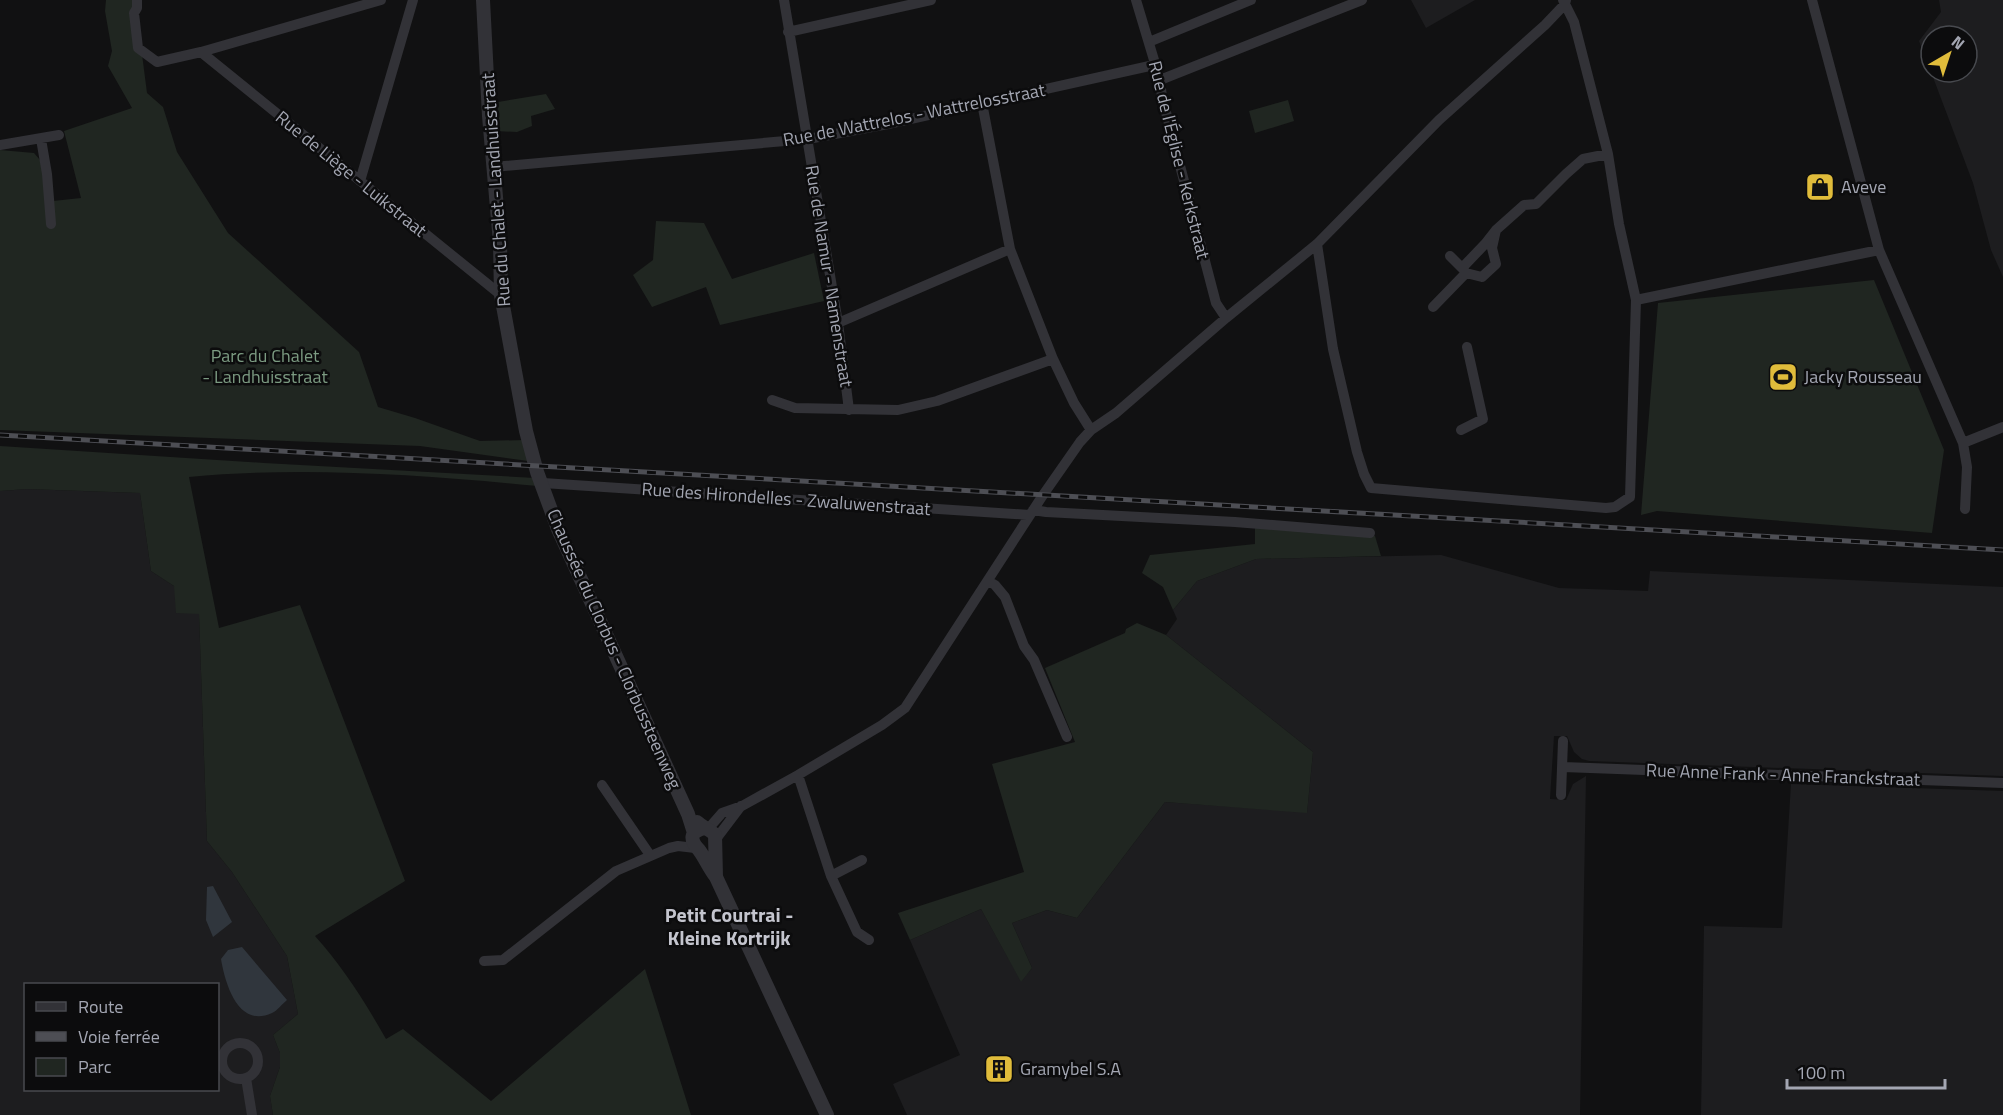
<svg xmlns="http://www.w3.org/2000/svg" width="2003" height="1115" viewBox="0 0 2003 1115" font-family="'Titillium Web',sans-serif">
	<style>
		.built { fill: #1d1d1f; fill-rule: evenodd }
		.green { fill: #202621 }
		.water { fill: #30363d }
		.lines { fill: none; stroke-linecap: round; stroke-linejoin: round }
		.minor { stroke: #323237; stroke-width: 10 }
		.tertiary { stroke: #323237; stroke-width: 14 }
		.rail-casing { stroke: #4d4e54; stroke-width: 5 }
		.rail { stroke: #0c0c0d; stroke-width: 3; stroke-dasharray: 9; stroke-linecap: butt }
		.labels { text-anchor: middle; stroke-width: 5; stroke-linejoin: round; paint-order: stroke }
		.street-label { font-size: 18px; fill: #a3a6b2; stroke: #0c0c0d }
		.poi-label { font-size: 18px; fill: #a3a6b2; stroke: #0c0c0d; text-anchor: start }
		.park-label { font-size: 18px; fill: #7c9b82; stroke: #0c0c0d }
		.neighbourhood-label { font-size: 20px; font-weight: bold; fill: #c4c5ce; stroke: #0c0c0d }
	</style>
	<rect width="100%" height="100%" fill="#111112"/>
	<!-- built -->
	<path class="built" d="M1411 0H1475L1426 28Z
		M1939 0H2003V277L1991 250 1973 183 1931 72H1967V36H1931V72L1919 41 1941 12Z
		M27 489 140 493 151 571 174 586 199 614 207 841 232 872 287 956 298 1014 273 1035 280 1053V1067L270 1096 273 1115H0V491ZM26 984H218V1090H26Z
		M1441 555 1559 588 1648 591 1650 571 2003 587V776L1589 761 1582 759 1574 752 1567 736H1554L1550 799 1566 800 1573 784 1586 776 1580 1115H907L893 1084 960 1055 910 940 981 909 1021 981 1032 968 1012 923 1047 910 1077 918 1165 802 1307 812 1313 752 1166 635 1177 619 1173 610 1197 581 1256 559Z
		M1791 784 2003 791V1115H1701L1704 926 1782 928Z"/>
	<!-- green -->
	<path class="green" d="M106 0H135L147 93 163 107 177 152 228 233 359 352 378 407 415 418 480 441 526 440 528 461 420 446 0 430V150L34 153 40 160 53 201 81 198 64 131 132 108 108 66 112 51 105 11Z
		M546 94 555 109 531 116 532 126 517 132 495 131 492 103Z
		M1288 100 1294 121 1255 133 1249 111Z
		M656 221 704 223 732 279 814 253 824 301 720 325 706 287 652 307 633 275 653 260Z
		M1874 280 1944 450 1932 533 1657 511 1641 515 1658 303Z
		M0 446 264 463 535 478 538 486C423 475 304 466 189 477L219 628 300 605 405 881 315 936C343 967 365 1002 386 1039L403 1029 491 1101 645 969 691 1115H273L270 1096 280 1067V1053L273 1035 298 1014 287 956 232 872 207 841 199 614 176 613 174 586 151 571 140 493 27 489 0 491Z
		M1255 526 1375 536 1381 556 1256 559 1197 581 1173 610 1163 587 1142 573 1150 555 1255 544Z
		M1137 623 1166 635 1313 752 1307 813 1165 802 1077 918 1047 910 1012 923 1032 968 1021 982 981 909 910 940 898 913 1024 872 992 764 1075 742 1045 668 1125 633 1126 629Z"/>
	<!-- water -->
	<path class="water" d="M213 886 232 922 213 937 206 920 207 887Z
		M242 947 287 1000C282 1004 277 1011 272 1013 238 1029 225 983 221 959L228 950Z"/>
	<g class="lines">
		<!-- minor -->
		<path class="minor" d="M137 0V8L134 13 138 48 157 62 201 52 381 0
			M784 0 838 323 849 410
			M1136 0 1160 80 1162 97 1216 303 1226 318
			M1812 0 1879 250 1963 443 1967 467 1965 509
			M788 32 931 0
			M1149 42 1251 0
			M201 52 501 295
			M1160 80 1362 0
			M982 103 1010 249 1053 359 1074 403 1091 430
			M41 139 47 174 51 224
			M0 145 59 135
			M493 167 808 139 888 124 1154 65
			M360 181 413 0
			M1496 230 1492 248 1496 264 1482 277 1466 273 1462 268 1485 244 1496 230 1524 205 1536 204 1566 174 1583 159 1608 154
			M1317 244 1333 349 1357 452 1364 474 1371 488 1606 508 1615 507 1630 497 1636 300 1619 224 1608 154 1574 22 1563 0
			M1450 256 1462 268
			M1636 300 1879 250
			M1433 307 1466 273
			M838 323 1010 249
			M772 400 795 408 898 410 937 401 1053 359
			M1461 430 1483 419 1467 347
			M1963 443 2003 427
			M543 483 1030 515
			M1033 510 1046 512 1235 522 1370 533
			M988 581 995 585 1005 597 1024 646 1034 660 1067 737
			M1563 767 2003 783
			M798 775 831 876 857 932 869 940
			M602 785 650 855
			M1561 795 1563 741
			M708 829 722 813 742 806 798 775 882 725 905 708 1043 495 1080 442 1091 430 1116 413 1226 318 1317 244 1439 120 1545 25 1565 4 1566 0
			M716 839 741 806
			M831 876 862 860
			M484 961 503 960 616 871 669 848 678 846 695 848
			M222 1061a18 18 0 1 1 36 0a18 18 0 1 1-36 0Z
			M246 1078 252 1115"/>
		<!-- tertiary -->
		<path class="tertiary" d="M483 0 489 116 500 243 501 295 526 431 537 472 558 529 688 814 694 833
			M697 822C703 828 710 829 715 835L716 877
			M704 828C689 832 690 840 699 850 705 858 709 868 716 877L827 1115"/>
		<!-- rail casing -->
		<g class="rail-casing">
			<path id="rail" d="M0 435 2003 550"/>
		</g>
		<!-- rail -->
		<use href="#rail" class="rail"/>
	</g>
	<!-- icons -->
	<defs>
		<g id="shop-square" transform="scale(1.5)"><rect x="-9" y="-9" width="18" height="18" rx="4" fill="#e0bc3b" stroke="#0c0c0d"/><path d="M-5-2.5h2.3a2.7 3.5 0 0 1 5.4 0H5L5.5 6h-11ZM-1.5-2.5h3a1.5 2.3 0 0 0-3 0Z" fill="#111"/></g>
		<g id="stadium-square" transform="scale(1.5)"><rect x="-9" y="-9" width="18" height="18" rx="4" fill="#e0bc3b" stroke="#0c0c0d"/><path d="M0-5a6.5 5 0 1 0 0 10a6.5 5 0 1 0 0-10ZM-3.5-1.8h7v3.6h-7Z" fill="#111"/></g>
		<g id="building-square" transform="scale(1.5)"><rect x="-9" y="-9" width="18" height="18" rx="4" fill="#e0bc3b" stroke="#0c0c0d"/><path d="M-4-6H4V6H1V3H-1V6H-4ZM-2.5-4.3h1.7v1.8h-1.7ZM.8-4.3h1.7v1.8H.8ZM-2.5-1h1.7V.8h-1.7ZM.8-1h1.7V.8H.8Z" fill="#111"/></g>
	</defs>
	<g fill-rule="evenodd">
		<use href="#shop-square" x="1820" y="187"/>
		<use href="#stadium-square" x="1783" y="377"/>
		<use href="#building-square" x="999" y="1069"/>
	</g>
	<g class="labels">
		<!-- street labels -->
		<g class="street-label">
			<text transform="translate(914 115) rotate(-11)" y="6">Rue de Wattrelos - Wattrelosstraat</text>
			<text transform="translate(1179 160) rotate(76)" y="6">Rue de l'Église - Kerkstraat</text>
			<text transform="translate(351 174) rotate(39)" y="6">Rue de Liège - Luikstraat</text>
			<text transform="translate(496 190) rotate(-94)" y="6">Rue du Chalet - Landhuisstraat</text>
			<text transform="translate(829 276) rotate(81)" y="6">Rue de Namur - Namenstraat</text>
			<text transform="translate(786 499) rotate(4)" y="6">Rue des Hirondelles - Zwaluwenstraat</text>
			<text transform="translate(614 649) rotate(66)" y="6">Chaussée du Clorbus - Clorbussteenweg</text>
			<text transform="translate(1783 775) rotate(2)" y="6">Rue Anne Frank - Anne Franckstraat</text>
		</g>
		<!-- poi labels -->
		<g class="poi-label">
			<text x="1841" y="193">Aveve</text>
			<text x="1804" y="383">Jacky Rousseau</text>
			<text x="1020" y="1075">Gramybel S.A</text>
		</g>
		<!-- park labels -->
		<g class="park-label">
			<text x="265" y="362">Parc du Chalet<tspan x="265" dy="21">- Landhuisstraat</tspan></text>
		</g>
		<!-- neighbourhood labels -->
		<g class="neighbourhood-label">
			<text x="729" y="922">Petit Courtrai -<tspan x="729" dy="23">Kleine Kortrijk</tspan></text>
		</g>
	</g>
	<!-- legend -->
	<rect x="24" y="983" width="195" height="108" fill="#0c0c0d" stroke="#484a4f" stroke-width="1.5"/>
	<rect x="36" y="1002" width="30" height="9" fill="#323237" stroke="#484a4f" stroke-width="1.5"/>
	<text x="78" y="1013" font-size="18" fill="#a3a6b2">Route</text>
	<rect x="36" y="1032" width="30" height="9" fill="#4d4e54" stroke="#484a4f" stroke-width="1.5"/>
	<text x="78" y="1043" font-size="18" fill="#a3a6b2">Voie ferrée</text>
	<rect x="36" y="1058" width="30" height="18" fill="#202621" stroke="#484a4f" stroke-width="1.5"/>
	<text x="78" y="1073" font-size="18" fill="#a3a6b2">Parc</text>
	<!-- north arrow -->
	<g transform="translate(1949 54) rotate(39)"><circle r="28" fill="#0c0c0d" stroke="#484a4f" stroke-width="1.5"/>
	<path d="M0-4.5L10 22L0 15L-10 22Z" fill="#e0bc3b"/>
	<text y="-9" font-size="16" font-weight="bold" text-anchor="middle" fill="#a3a6b2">N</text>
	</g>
	<!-- scale -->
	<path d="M1787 1079v9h158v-9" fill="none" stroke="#a3a6b2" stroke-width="3"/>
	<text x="1796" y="1079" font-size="18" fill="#a3a6b2" stroke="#0c0c0d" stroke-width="4.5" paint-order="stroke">100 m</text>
</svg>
